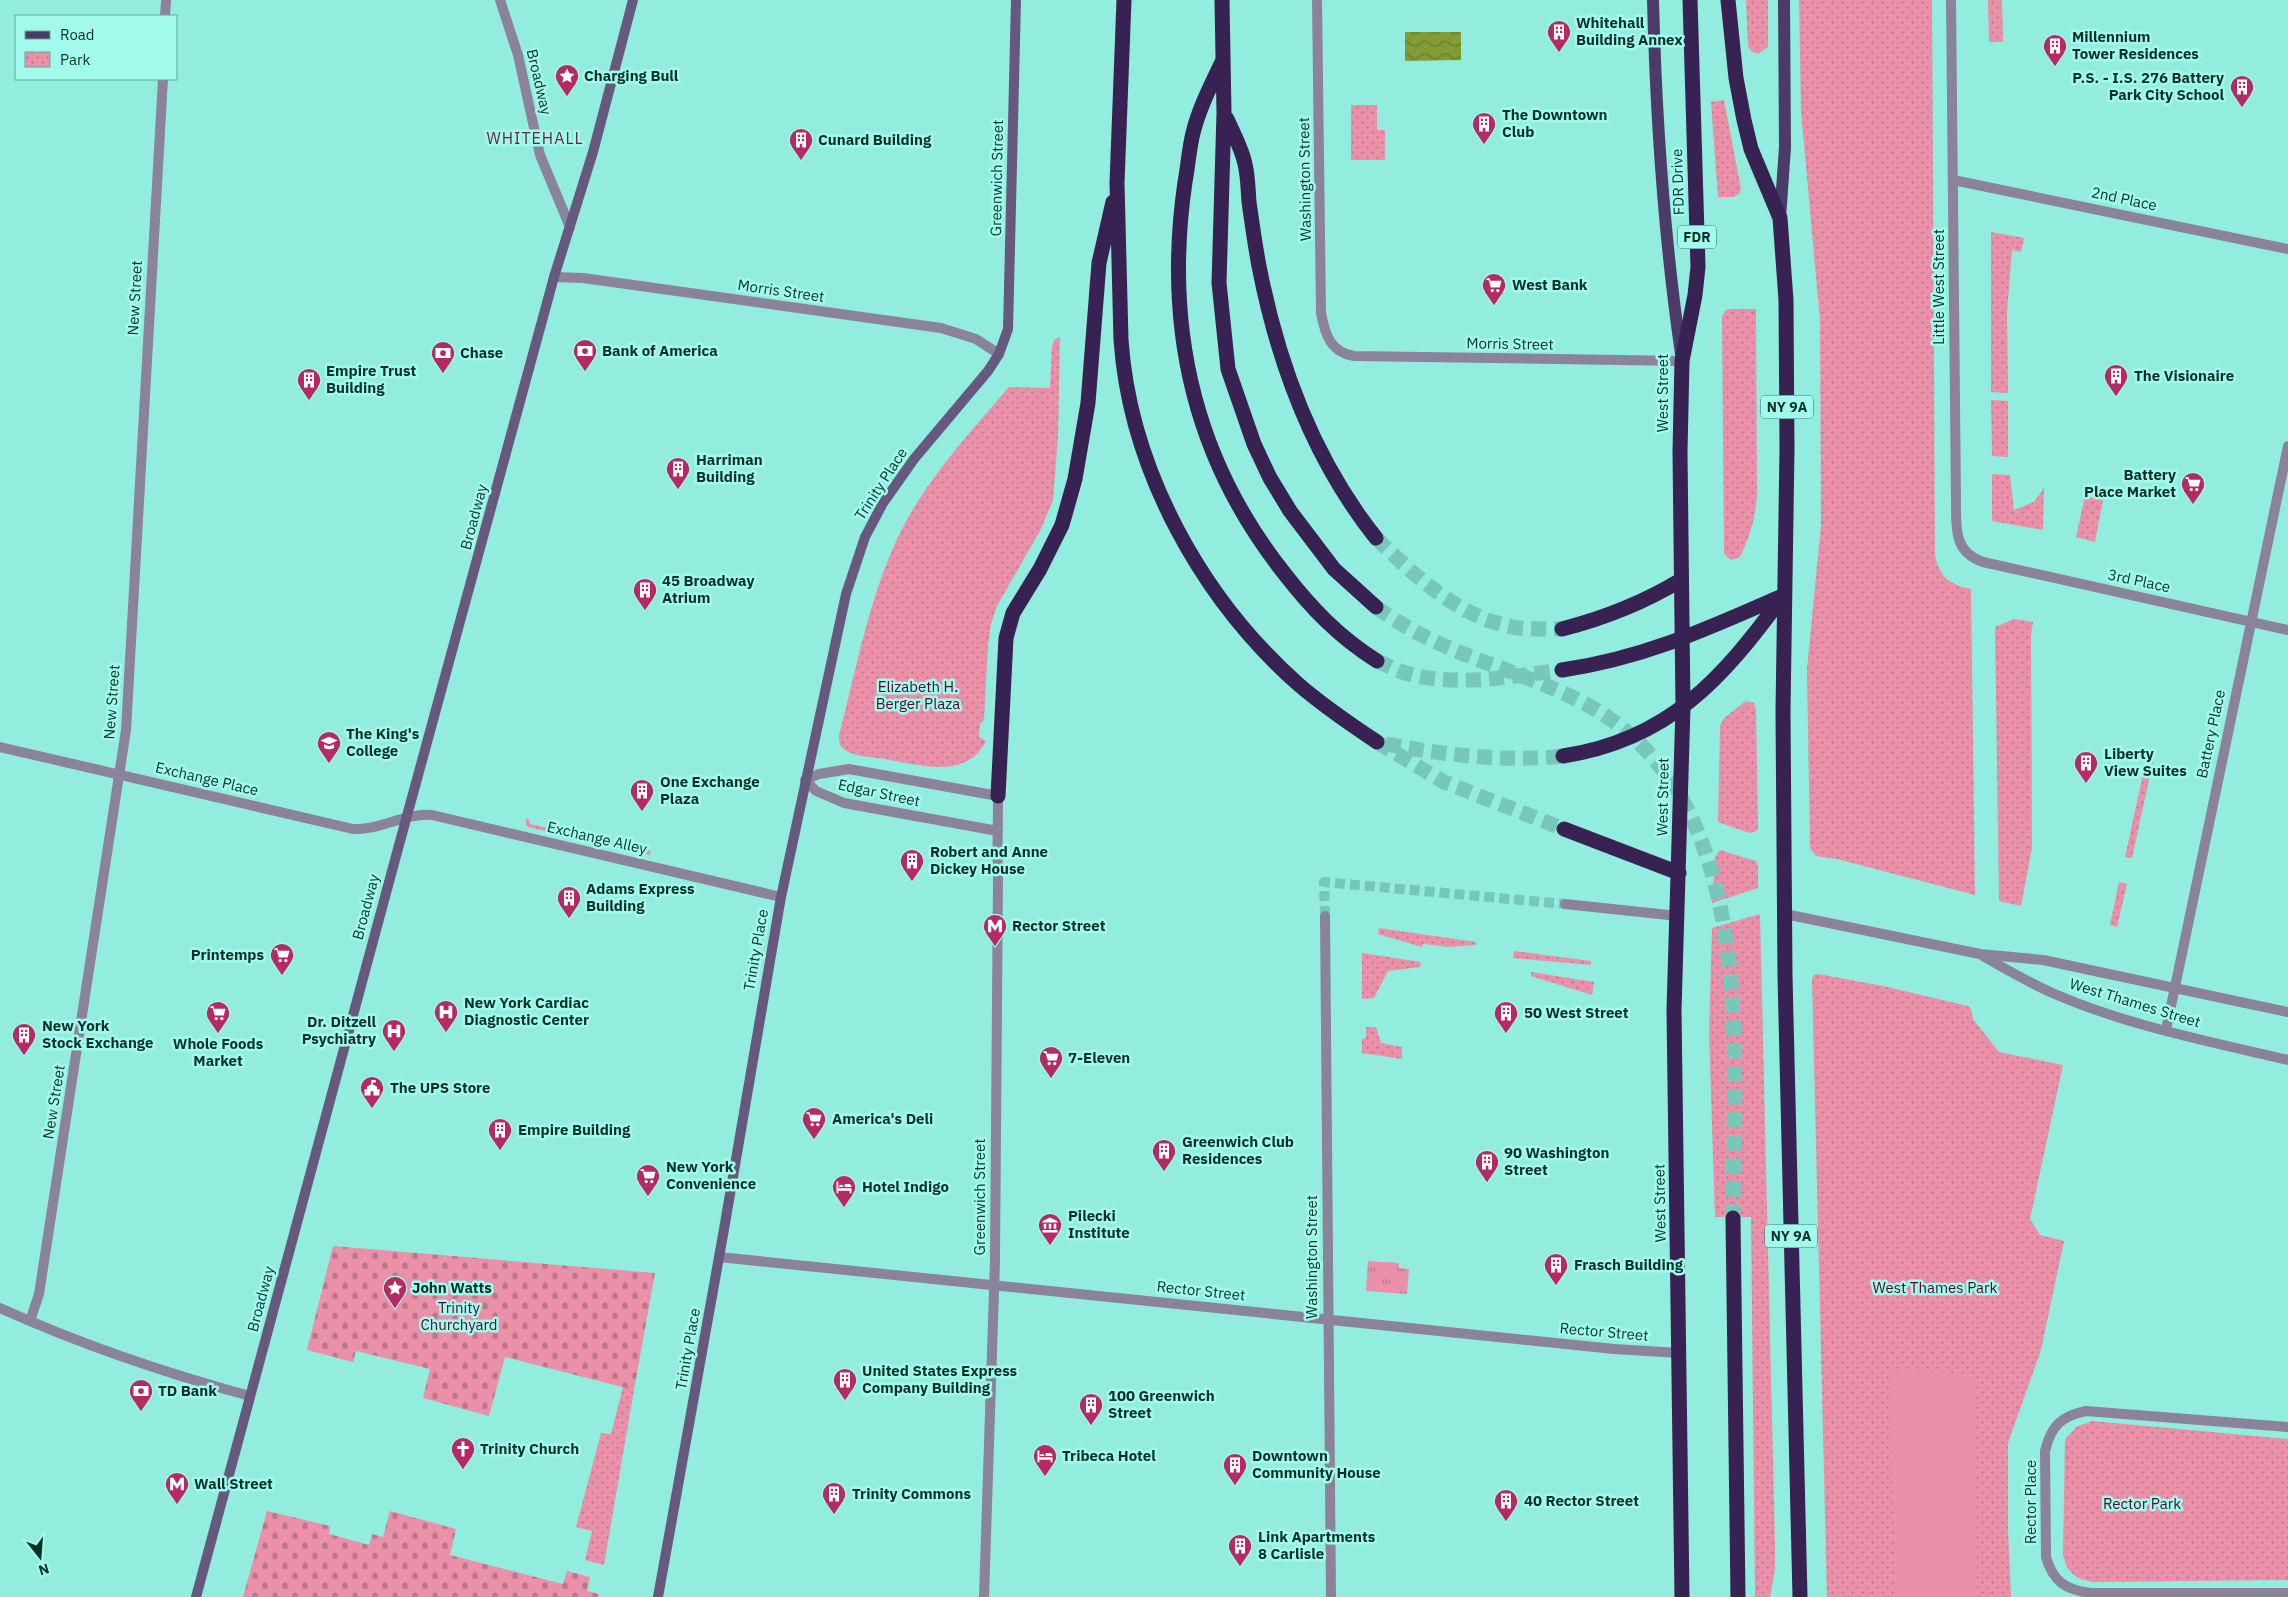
<svg xmlns="http://www.w3.org/2000/svg" width="2288" height="1597" viewBox="0 0 2288 1597" font-family="'IBM Plex Sans',sans-serif">
	<style>
		.grass { fill: url(#grass-tufts) }
		.cemetery { fill: url(#cemetery-stones) }
		.park { fill: url(#park-dots) }
		.pitch { fill: #ea90a9 }
		.water { fill: url(#water-waves) }
		.lines { fill: none; stroke-linecap: round; stroke-linejoin: round }
		.street-tunnel { stroke: #77c7ba; stroke-width: 10; stroke-dasharray: 10 5; stroke-linecap: butt }
		.highway-tunnel { stroke: #77c7ba; stroke-width: 15; stroke-dasharray: 15 8; stroke-linecap: butt }
		.street { stroke: #8b829c; stroke-width: 10 }
		.secondary { stroke: #67587d; stroke-width: 10 }
		.primary { stroke: #4d3b67; stroke-width: 12 }
		.highway { stroke: #382153; stroke-width: 15 }
		.labels { text-anchor: middle; stroke-width: 5; stroke-linejoin: round; paint-order: stroke }
		.shield { fill: #a1faeb; stroke: #366d65; stroke-width: 1 }
		.shield-label { font-size: 14px; font-weight: bold; fill: #08302b }
		.poi-label { font-size: 15px; font-weight: bold; fill: #08302b; stroke: #a1faeb; text-anchor: start }
		.street-label { font-size: 15px; fill: #08302b; stroke: #a1faeb }
		.park-label { font-size: 15px; fill: #580429; stroke: #a1faeb }
		.neighbourhood-label { font-size: 16px; letter-spacing: 1px; fill: #69253c; stroke: #a1faeb }
	</style>
	<defs>
		<pattern id="grass-tufts" width="24" height="20" patternUnits="userSpaceOnUse" patternTransform="scale(1.25)"><rect width="24" height="20" fill="#ea90a9"/><path d="M3 7l-1-3M5 7V3M7 7l1-3M15 17l-1-3M17 17v-4M19 17l1-3" fill="none" stroke="#bc768a"/></pattern>
		<pattern id="cemetery-stones" width="16" height="16" patternUnits="userSpaceOnUse" patternTransform="scale(1.25)"><rect width="16" height="16" fill="#ea90a9"/><path d="M2 7V4a2 2 0 0 1 4 0v3zM10 15v-3a2 2 0 0 1 4 0v3z" fill="#bc768a"/></pattern>
		<pattern id="park-dots" width="8" height="8" patternUnits="userSpaceOnUse" patternTransform="scale(1.25)"><rect width="8" height="8" fill="#ea90a9"/><path d="M2 2h.1M6 6h.1" fill="none" stroke="#bc768a" stroke-width="1.8" stroke-linecap="round"/></pattern>
		<pattern id="water-waves" width="16" height="10" patternUnits="userSpaceOnUse" patternTransform="scale(1.25)"><rect width="16" height="10" fill="#819b35"/><path d="M0 5q4-4 8 0t8 0" fill="none" stroke="#687f2d"/></pattern>
	</defs>
	<rect width="100%" height="100%" fill="#93edde"/>
	<!-- grass -->
	<path class="grass" d="M1368 1261 1399 1263V1268L1409 1269 1407 1294 1366 1291Z"/>
	<!-- cemetery -->
	<path class="cemetery" d="M333 1246 655 1273 634 1390 505 1357 489 1416 423 1398 430 1369 356 1351 353 1362 307 1350Z
		M267 1511 330 1526 329 1534 369 1545 372 1534 383 1537 390 1511 456 1529 450 1555 563 1584 567 1571 590 1577 587 1591 599 1594 598 1597H243Z"/>
	<!-- park -->
	<path class="park" d="M1746 0H1768V47L1758 54 1751 51 1748 46Z
		M1799 0H1932L1935 555C1939 577 1950 585 1971 589L1975 895 1837 859 1816 856 1810 848 1807 669 1821 525 1820 321 1801 111Z
		M1988 0H2002L2003 42H1989Z
		M1724 100 1741 189 1739 194 1733 197H1718L1711 102Z
		M1351 105H1377V130H1385V160H1351Z
		M1991 232 2024 238 2021 252 2012 250 2007 312 2008 393 1991 392Z
		M1730 309H1756L1757 494C1756 516 1750 537 1740 557L1731 560 1724 554 1722 316 1726 310Z
		M1060 337 1058 437 1053 500 1041 529 997 606 991 624 988 645 984 720 980 724 979 737 986 741C967 780 919 765 885 759 872 757 854 757 844 749 839 746 839 741 839 735 857 668 869 596 900 533 927 478 970 433 1009 387L1050 388 1052 346 1054 340Z
		M1991 400 2008 401V457L1992 456Z
		M1992 474 2010 475 2014 510 2034 502 2044 488 2043 530 1992 521Z
		M2085 496 2103 500 2095 542 2076 537Z
		M2014 619 2033 622 2031 635 2032 848 2021 906 1999 901 1995 627Z
		M1746 701 1754 703 1756 709 1758 827 1757 831 1749 833 1718 822 1720 726 1724 718Z
		M2147 756 2154 757 2132 858 2125 857Z
		M526 819H529L530 824 651 851 649 855 528 827 526 824Z
		M1720 850 1756 861 1758 866V888L1712 903 1715 857Z
		M2119 882 2127 884 2117 927 2110 925Z
		M1760 914 1775 1545V1569L1770 1597H1755L1751 1217H1715L1709 1033 1712 928Z
		M1379 928 1476 942V945L1449 947 1423 944 1422 947 1378 934Z
		M1514 951 1591 961V965L1513 958Z
		M1362 953 1421 962 1420 967 1388 971 1374 998 1362 999Z
		M1531 972 1594 982 1592 995 1531 976Z
		M1818 974 1883 986 1968 1006 1971 1009 1973 1019 1999 1052 2063 1065 2030 1219 2040 1235 2064 1241 2041 1350 2008 1443V1529L2011 1597H1827L1812 979 1814 975Z
		M1366 1027H1376L1381 1043 1402 1047V1059L1362 1053V1039L1366 1038Z
		M623 1387 634 1390 604 1565 585 1560 592 1531 576 1527 601 1433 611 1434Z
		M2092 1421 2288 1439V1580L2094 1582C2076 1580 2065 1571 2063 1553L2065 1440 2076 1427Z"/>
	<!-- pitch -->
	<path class="pitch" d="M1889 1368 1976 1375 1977 1597H1896Z"/>
	<!-- water -->
	<path class="water" d="M1405 32H1461V60L1405 61Z"/>
	<g class="lines">
		<!-- street-tunnel -->
		<path class="street-tunnel" d="M1325 916 1324 882 1565 904"/>
		<!-- highway-tunnel -->
		<path class="highway-tunnel" d="M1376 538C1414 575 1455 614 1508 626 1526 630 1544 629 1562 629
			M1376 607C1445 658 1522 668 1593 708 1760 805 1733 1054 1733 1218
			M1377 661C1387 665 1398 671 1409 674 1458 687 1513 676 1562 670
			M1377 742 1444 782 1564 829
			M1386 744C1446 755 1503 762 1563 756"/>
		<!-- street -->
		<path class="street" d="M500 0 518 55 540 155 570 227
			M1317 0 1321 313C1325 334 1330 352 1354 356L1682 361
			M1951 0 1956 502C1956 529 1954 552 1983 562L2288 630
			M165 16 166 0
			M1953 180 2288 249
			M554 277 583 278 941 328 976 339 999 354
			M0 747 353 829C381 830 404 813 432 815L781 897
			M1565 904 1678 916
			M1785 914 1980 954 2043 960 2288 1012
			M1325 916 1331 1597
			M1983 956C2007 970 2031 984 2057 995 2130 1026 2211 1042 2288 1060
			M2166 1030 2288 446
			M719 1257 1614 1349 1680 1353
			M0 1308C80 1344 165 1373 250 1396
			M30 1321 39 1294 126 730 163 79
			M2288 1427 2086 1411C2061 1416 2051 1426 2045 1451L2046 1557C2053 1582 2066 1590 2091 1593H2288
			M984 1597 995 1260 998 876C997 849 998 823 998 796L849 769 819 774 805 780 816 791 844 803 998 831"/>
		<!-- secondary -->
		<path class="secondary" d="M196 1597 399 845 554 277 593 152 633 0
			M658 1597 723 1235 781 897 846 594 865 537 883 503 914 459 988 371 999 354 1008 329 1016 0"/>
		<!-- primary -->
		<path class="primary" d="M1653 0C1656 118 1664 237 1681 354
			M1780 218 1785 147 1784 0"/>
		<!-- highway -->
		<path class="highway" d="M1124 0 1117 183 1121 340C1130 469 1201 598 1298 684 1322 705 1350 724 1377 742
			M1222 0 1224 113 1219 283 1228 369 1254 444 1270 478 1290 511 1334 569 1376 607
			M1728 0 1736 78 1744 120 1751 149 1780 218 1786 300 1787 449 1783 711 1785 976 1800 1597
			M1223 60C1212 83 1199 108 1193 133 1189 149 1188 166 1185 182 1164 326 1193 458 1284 573 1311 608 1339 637 1377 661
			M1227 119C1233 133 1242 149 1245 164 1248 176 1248 190 1249 202 1252 223 1255 245 1259 266 1278 364 1313 459 1376 538
			M1562 629C1605 618 1643 603 1681 580
			M1562 670C1644 658 1707 629 1782 596
			M1563 756C1669 740 1723 678 1783 596
			M998 796 1006 638 1013 613 1040 569 1062 525 1075 479 1088 403 1099 263 1113 202
			M1564 829 1679 873
			M1733 1218 1738 1597
			M1682 1597 1674 1010 1683 707 1680 452 1682 361 1695 295 1698 267 1690 0"/>
	</g>
	<!-- icons -->
	<defs>
		<g id="building-pin" transform="scale(1.25)"><path d="M0 17L-7.5 6A9.5 9.5 0 1 1 7.5 6Z" fill="#b62961" stroke="#a1faeb"/><path d="M-4-6H4V6H1V3H-1V6H-4ZM-2.5-4.3h1.7v1.8h-1.7ZM.8-4.3h1.7v1.8H.8ZM-2.5-1h1.7V.8h-1.7ZM.8-1h1.7V.8H.8Z" fill="#fff"/></g>
		<g id="sight-pin" transform="scale(1.25)"><path d="M0 17L-7.5 6A9.5 9.5 0 1 1 7.5 6Z" fill="#b62961" stroke="#a1faeb"/><path d="M0-6L1.8-2.2L6-1.7L2.9 1.2L3.7 5.4L0 3.3L-3.7 5.4L-2.9 1.2L-6-1.7L-1.8-2.2Z" fill="#fff"/></g>
		<g id="supermarket-pin" transform="scale(1.25)"><path d="M0 17L-7.5 6A9.5 9.5 0 1 1 7.5 6Z" fill="#b62961" stroke="#a1faeb"/><path d="M-6-5.5h2.5l.6 2H6L4.5 2H-2.5L-4.4-4H-6ZM-1.5 3.2a1.3 1.3 0 1 0 .1 0ZM3 3.2a1.3 1.3 0 1 0 .1 0Z" fill="#fff"/></g>
		<g id="bank-pin" transform="scale(1.25)"><path d="M0 17L-7.5 6A9.5 9.5 0 1 1 7.5 6Z" fill="#b62961" stroke="#a1faeb"/><path d="M-6-4H6V4H-6ZM0-2.3a2.3 2.3 0 1 0 0 4.6a2.3 2.3 0 1 0 0-4.6Z" fill="#fff"/></g>
		<g id="university-pin" transform="scale(1.25)"><path d="M0 17L-7.5 6A9.5 9.5 0 1 1 7.5 6Z" fill="#b62961" stroke="#a1faeb"/><path d="M0-5L7-2L0 1L-7-2ZM-4 1L0 2.5L4 1V4Q0 6-4 4Z" fill="#fff"/></g>
		<g id="metro-pin" transform="scale(1.25)"><path d="M0 17L-7.5 6A9.5 9.5 0 1 1 7.5 6Z" fill="#b62961" stroke="#a1faeb"/><path d="M-5.5 5V-5H-3L0 0L3-5H5.5V5H3V-.5L0 4L-3-.5V5Z" fill="#fff"/></g>
		<g id="hospital-pin" transform="scale(1.25)"><path d="M0 17L-7.5 6A9.5 9.5 0 1 1 7.5 6Z" fill="#b62961" stroke="#a1faeb"/><path d="M-5-5h3v3.5h4V-5h3V5h-3V1.5h-4V5h-3Z" fill="#fff"/></g>
		<g id="civic-pin" transform="scale(1.25)"><path d="M0 17L-7.5 6A9.5 9.5 0 1 1 7.5 6Z" fill="#b62961" stroke="#a1faeb"/><path d="M-.6-6.5H3V-4.5H.6V-3L4-1V1h2V6H-6V1h2V-1L-.6-3ZM-1.2 2.5V6h2.4V2.5Z" fill="#fff"/></g>
		<g id="hotel-pin" transform="scale(1.25)"><path d="M0 17L-7.5 6A9.5 9.5 0 1 1 7.5 6Z" fill="#b62961" stroke="#a1faeb"/><path d="M-6-4.5h1.5V1H6V5H4.5V3h-9V5H-6ZM-4 0a1.8 1.8 0 1 1 3.6 0ZM.5 0V-2.5h3Q6-2.5 6 0Z" fill="#fff"/></g>
		<g id="museum-pin" transform="scale(1.25)"><path d="M0 17L-7.5 6A9.5 9.5 0 1 1 7.5 6Z" fill="#b62961" stroke="#a1faeb"/><path d="M0-6L6-3V-2H-6V-3ZM-5-1h2V3h-2ZM-1-1h2V3h-2ZM3-1h2V3H3ZM-6 4H6V6H-6Z" fill="#fff"/></g>
		<g id="church-pin" transform="scale(1.25)"><path d="M0 17L-7.5 6A9.5 9.5 0 1 1 7.5 6Z" fill="#b62961" stroke="#a1faeb"/><path d="M-1.2-6h2.4v3.5h3.3v2.4h-3.3V6h-2.4V-.1h-3.3v-2.4h3.3Z" fill="#fff"/></g>
	</defs>
	<g fill-rule="evenodd">
		<use href="#building-pin" x="1559" y="32"/>
		<use href="#building-pin" x="2055" y="46"/>
		<use href="#sight-pin" x="567" y="76"/>
		<use href="#building-pin" x="2242" y="87"/>
		<use href="#building-pin" x="1484" y="124"/>
		<use href="#building-pin" x="801" y="140"/>
		<use href="#supermarket-pin" x="1494" y="285"/>
		<use href="#bank-pin" x="585" y="351"/>
		<use href="#bank-pin" x="443" y="353"/>
		<use href="#building-pin" x="2116" y="376"/>
		<use href="#building-pin" x="309" y="380"/>
		<use href="#building-pin" x="678" y="469"/>
		<use href="#supermarket-pin" x="2193" y="484"/>
		<use href="#building-pin" x="645" y="590"/>
		<use href="#university-pin" x="329" y="743"/>
		<use href="#building-pin" x="2086" y="763"/>
		<use href="#building-pin" x="642" y="791"/>
		<use href="#building-pin" x="912" y="861"/>
		<use href="#building-pin" x="569" y="898"/>
		<use href="#metro-pin" x="995" y="926"/>
		<use href="#supermarket-pin" x="282" y="955"/>
		<use href="#hospital-pin" x="446" y="1012"/>
		<use href="#supermarket-pin" x="218" y="1013"/>
		<use href="#building-pin" x="1506" y="1013"/>
		<use href="#hospital-pin" x="394" y="1031"/>
		<use href="#building-pin" x="24" y="1035"/>
		<use href="#supermarket-pin" x="1051" y="1058"/>
		<use href="#civic-pin" x="372" y="1088"/>
		<use href="#supermarket-pin" x="814" y="1119"/>
		<use href="#building-pin" x="500" y="1130"/>
		<use href="#building-pin" x="1164" y="1151"/>
		<use href="#building-pin" x="1487" y="1162"/>
		<use href="#supermarket-pin" x="648" y="1176"/>
		<use href="#hotel-pin" x="844" y="1187"/>
		<use href="#museum-pin" x="1050" y="1225"/>
		<use href="#building-pin" x="1556" y="1265"/>
		<use href="#sight-pin" x="395" y="1288"/>
		<use href="#building-pin" x="845" y="1380"/>
		<use href="#bank-pin" x="141" y="1391"/>
		<use href="#building-pin" x="1091" y="1405"/>
		<use href="#church-pin" x="463" y="1449"/>
		<use href="#hotel-pin" x="1045" y="1456"/>
		<use href="#building-pin" x="1235" y="1465"/>
		<use href="#metro-pin" x="177" y="1484"/>
		<use href="#building-pin" x="834" y="1494"/>
		<use href="#building-pin" x="1506" y="1501"/>
		<use href="#building-pin" x="1240" y="1546"/>
	</g>
	<g class="labels">
		<!-- shield labels -->
		<g class="shield">
			<rect x="1678" y="225.5" width="38" height="23" rx="4"/>
			<rect x="1761" y="395.5" width="52" height="23" rx="4"/>
			<rect x="1765" y="1224.5" width="52" height="23" rx="4"/>
		</g>
		<g class="shield-label">
			<text x="1697" y="242">FDR</text>
			<text x="1787" y="412">NY 9A</text>
			<text x="1791" y="1241">NY 9A</text>
		</g>
		<!-- poi labels -->
		<g class="poi-label">
			<text x="1576" y="28">Whitehall<tspan x="1576" dy="17">Building Annex</tspan></text>
			<text x="2072" y="42">Millennium<tspan x="2072" dy="17">Tower Residences</tspan></text>
			<text x="584" y="81">Charging Bull</text>
			<text x="2224" y="83" text-anchor="end">P.S. - I.S. 276 Battery<tspan x="2224" dy="17">Park City School</tspan></text>
			<text x="1502" y="120">The Downtown<tspan x="1502" dy="17">Club</tspan></text>
			<text x="818" y="145">Cunard Building</text>
			<text x="1512" y="290">West Bank</text>
			<text x="602" y="356">Bank of America</text>
			<text x="460" y="358">Chase</text>
			<text x="326" y="376">Empire Trust<tspan x="326" dy="17">Building</tspan></text>
			<text x="2134" y="381">The Visionaire</text>
			<text x="696" y="465">Harriman<tspan x="696" dy="17">Building</tspan></text>
			<text x="2176" y="480" text-anchor="end">Battery<tspan x="2176" dy="17">Place Market</tspan></text>
			<text x="662" y="586">45 Broadway<tspan x="662" dy="17">Atrium</tspan></text>
			<text x="346" y="739">The King's<tspan x="346" dy="17">College</tspan></text>
			<text x="2104" y="759">Liberty<tspan x="2104" dy="17">View Suites</tspan></text>
			<text x="660" y="787">One Exchange<tspan x="660" dy="17">Plaza</tspan></text>
			<text x="930" y="857">Robert and Anne<tspan x="930" dy="17">Dickey House</tspan></text>
			<text x="586" y="894">Adams Express<tspan x="586" dy="17">Building</tspan></text>
			<text x="1012" y="931">Rector Street</text>
			<text x="264" y="960" text-anchor="end">Printemps</text>
			<text x="464" y="1008">New York Cardiac<tspan x="464" dy="17">Diagnostic Center</tspan></text>
			<text x="1524" y="1018">50 West Street</text>
			<text x="376" y="1027" text-anchor="end">Dr. Ditzell<tspan x="376" dy="17">Psychiatry</tspan></text>
			<text x="42" y="1031">New York<tspan x="42" dy="17">Stock Exchange</tspan></text>
			<text x="218" y="1049" text-anchor="middle">Whole Foods<tspan x="218" dy="17">Market</tspan></text>
			<text x="1068" y="1063">7-Eleven</text>
			<text x="390" y="1093">The UPS Store</text>
			<text x="832" y="1124">America's Deli</text>
			<text x="518" y="1135">Empire Building</text>
			<text x="1182" y="1147">Greenwich Club<tspan x="1182" dy="17">Residences</tspan></text>
			<text x="1504" y="1158">90 Washington<tspan x="1504" dy="17">Street</tspan></text>
			<text x="666" y="1172">New York<tspan x="666" dy="17">Convenience</tspan></text>
			<text x="862" y="1192">Hotel Indigo</text>
			<text x="1068" y="1221">Pilecki<tspan x="1068" dy="17">Institute</tspan></text>
			<text x="1574" y="1270">Frasch Building</text>
			<text x="412" y="1293">John Watts</text>
			<text x="862" y="1376">United States Express<tspan x="862" dy="17">Company Building</tspan></text>
			<text x="158" y="1396">TD Bank</text>
			<text x="1108" y="1401">100 Greenwich<tspan x="1108" dy="17">Street</tspan></text>
			<text x="480" y="1454">Trinity Church</text>
			<text x="1062" y="1461">Tribeca Hotel</text>
			<text x="1252" y="1461">Downtown<tspan x="1252" dy="17">Community House</tspan></text>
			<text x="194" y="1489">Wall Street</text>
			<text x="852" y="1499">Trinity Commons</text>
			<text x="1524" y="1506">40 Rector Street</text>
			<text x="1258" y="1542">Link Apartments<tspan x="1258" dy="17">8 Carlisle</tspan></text>
		</g>
		<!-- street labels -->
		<g class="street-label">
			<text transform="translate(539 82) rotate(77)" y="5">Broadway</text>
			<text transform="translate(997 178) rotate(-89)" y="5">Greenwich Street</text>
			<text transform="translate(1305 179) rotate(-91)" y="5">Washington Street</text>
			<text transform="translate(1678 182) rotate(-92)" y="5">FDR Drive</text>
			<text transform="translate(2124 199) rotate(12)" y="5">2nd Place</text>
			<text transform="translate(1939 287) rotate(-90)" y="5">Little West Street</text>
			<text transform="translate(781 291) rotate(8)" y="5">Morris Street</text>
			<text transform="translate(135 298) rotate(-87)" y="5">New Street</text>
			<text transform="translate(1510 344) rotate(1)" y="5">Morris Street</text>
			<text transform="translate(1663 393) rotate(-90)" y="5">West Street</text>
			<text transform="translate(881 484) rotate(-57)" y="5">Trinity Place</text>
			<text transform="translate(474 517) rotate(-75)" y="5">Broadway</text>
			<text transform="translate(2139 581) rotate(12)" y="5">3rd Place</text>
			<text transform="translate(112 702) rotate(-86)" y="5">New Street</text>
			<text transform="translate(2211 734) rotate(-78)" y="5">Battery Place</text>
			<text transform="translate(207 779) rotate(13)" y="5">Exchange Place</text>
			<text transform="translate(879 793) rotate(12)" y="5">Edgar Street</text>
			<text transform="translate(1663 797) rotate(-89)" y="5">West Street</text>
			<text transform="translate(597 838) rotate(13)" y="5">Exchange Alley</text>
			<text transform="translate(366 907) rotate(-75)" y="5">Broadway</text>
			<text transform="translate(756 950) rotate(-80)" y="5">Trinity Place</text>
			<text transform="translate(2135 1003) rotate(17)" y="5">West Thames Street</text>
			<text transform="translate(54 1102) rotate(-81)" y="5">New Street</text>
			<text transform="translate(980 1197) rotate(-90)" y="5">Greenwich Street</text>
			<text transform="translate(1660 1203) rotate(-91)" y="5">West Street</text>
			<text transform="translate(1312 1257) rotate(-90)" y="5">Washington Street</text>
			<text transform="translate(1201 1291) rotate(6)" y="5">Rector Street</text>
			<text transform="translate(261 1299) rotate(-75)" y="5">Broadway</text>
			<text transform="translate(1604 1332) rotate(5)" y="5">Rector Street</text>
			<text transform="translate(688 1349) rotate(-80)" y="5">Trinity Place</text>
			<text transform="translate(2031 1502) rotate(-90)" y="5">Rector Place</text>
		</g>
		<!-- park labels -->
		<g class="park-label">
			<text x="918" y="692">Elizabeth H.<tspan x="918" dy="17">Berger Plaza</tspan></text>
			<text x="1935" y="1293">West Thames Park</text>
			<text x="459" y="1313">Trinity<tspan x="459" dy="17">Churchyard</tspan></text>
			<text x="2142" y="1509">Rector Park</text>
		</g>
		<!-- neighbourhood labels -->
		<g class="neighbourhood-label">
			<text x="535" y="144">WHITEHALL</text>
		</g>
	</g>
	<!-- legend -->
	<rect x="15" y="15" width="162" height="65" fill="#a1faeb" stroke="#64a99e"/>
	<rect x="25" y="31" width="25" height="8" fill="#4d3b67" stroke="#64a99e"/>
	<text x="60" y="40" font-size="15" fill="#08302b">Road</text>
	<rect x="25" y="52" width="25" height="15" fill="url(#park-dots)" stroke="#64a99e"/>
	<text x="60" y="65" font-size="15" fill="#08302b">Park</text>
	<!-- north arrow -->
	<g transform="translate(40 1557) rotate(163)" stroke="#a1faeb" stroke-width="4" paint-order="stroke">
	<path d="M0-4L9 19L0 12L-9 19Z" fill="#08302b"/>
	<text y="-8" font-size="14" font-weight="bold" text-anchor="middle" fill="#08302b">N</text>
	</g>
</svg>
